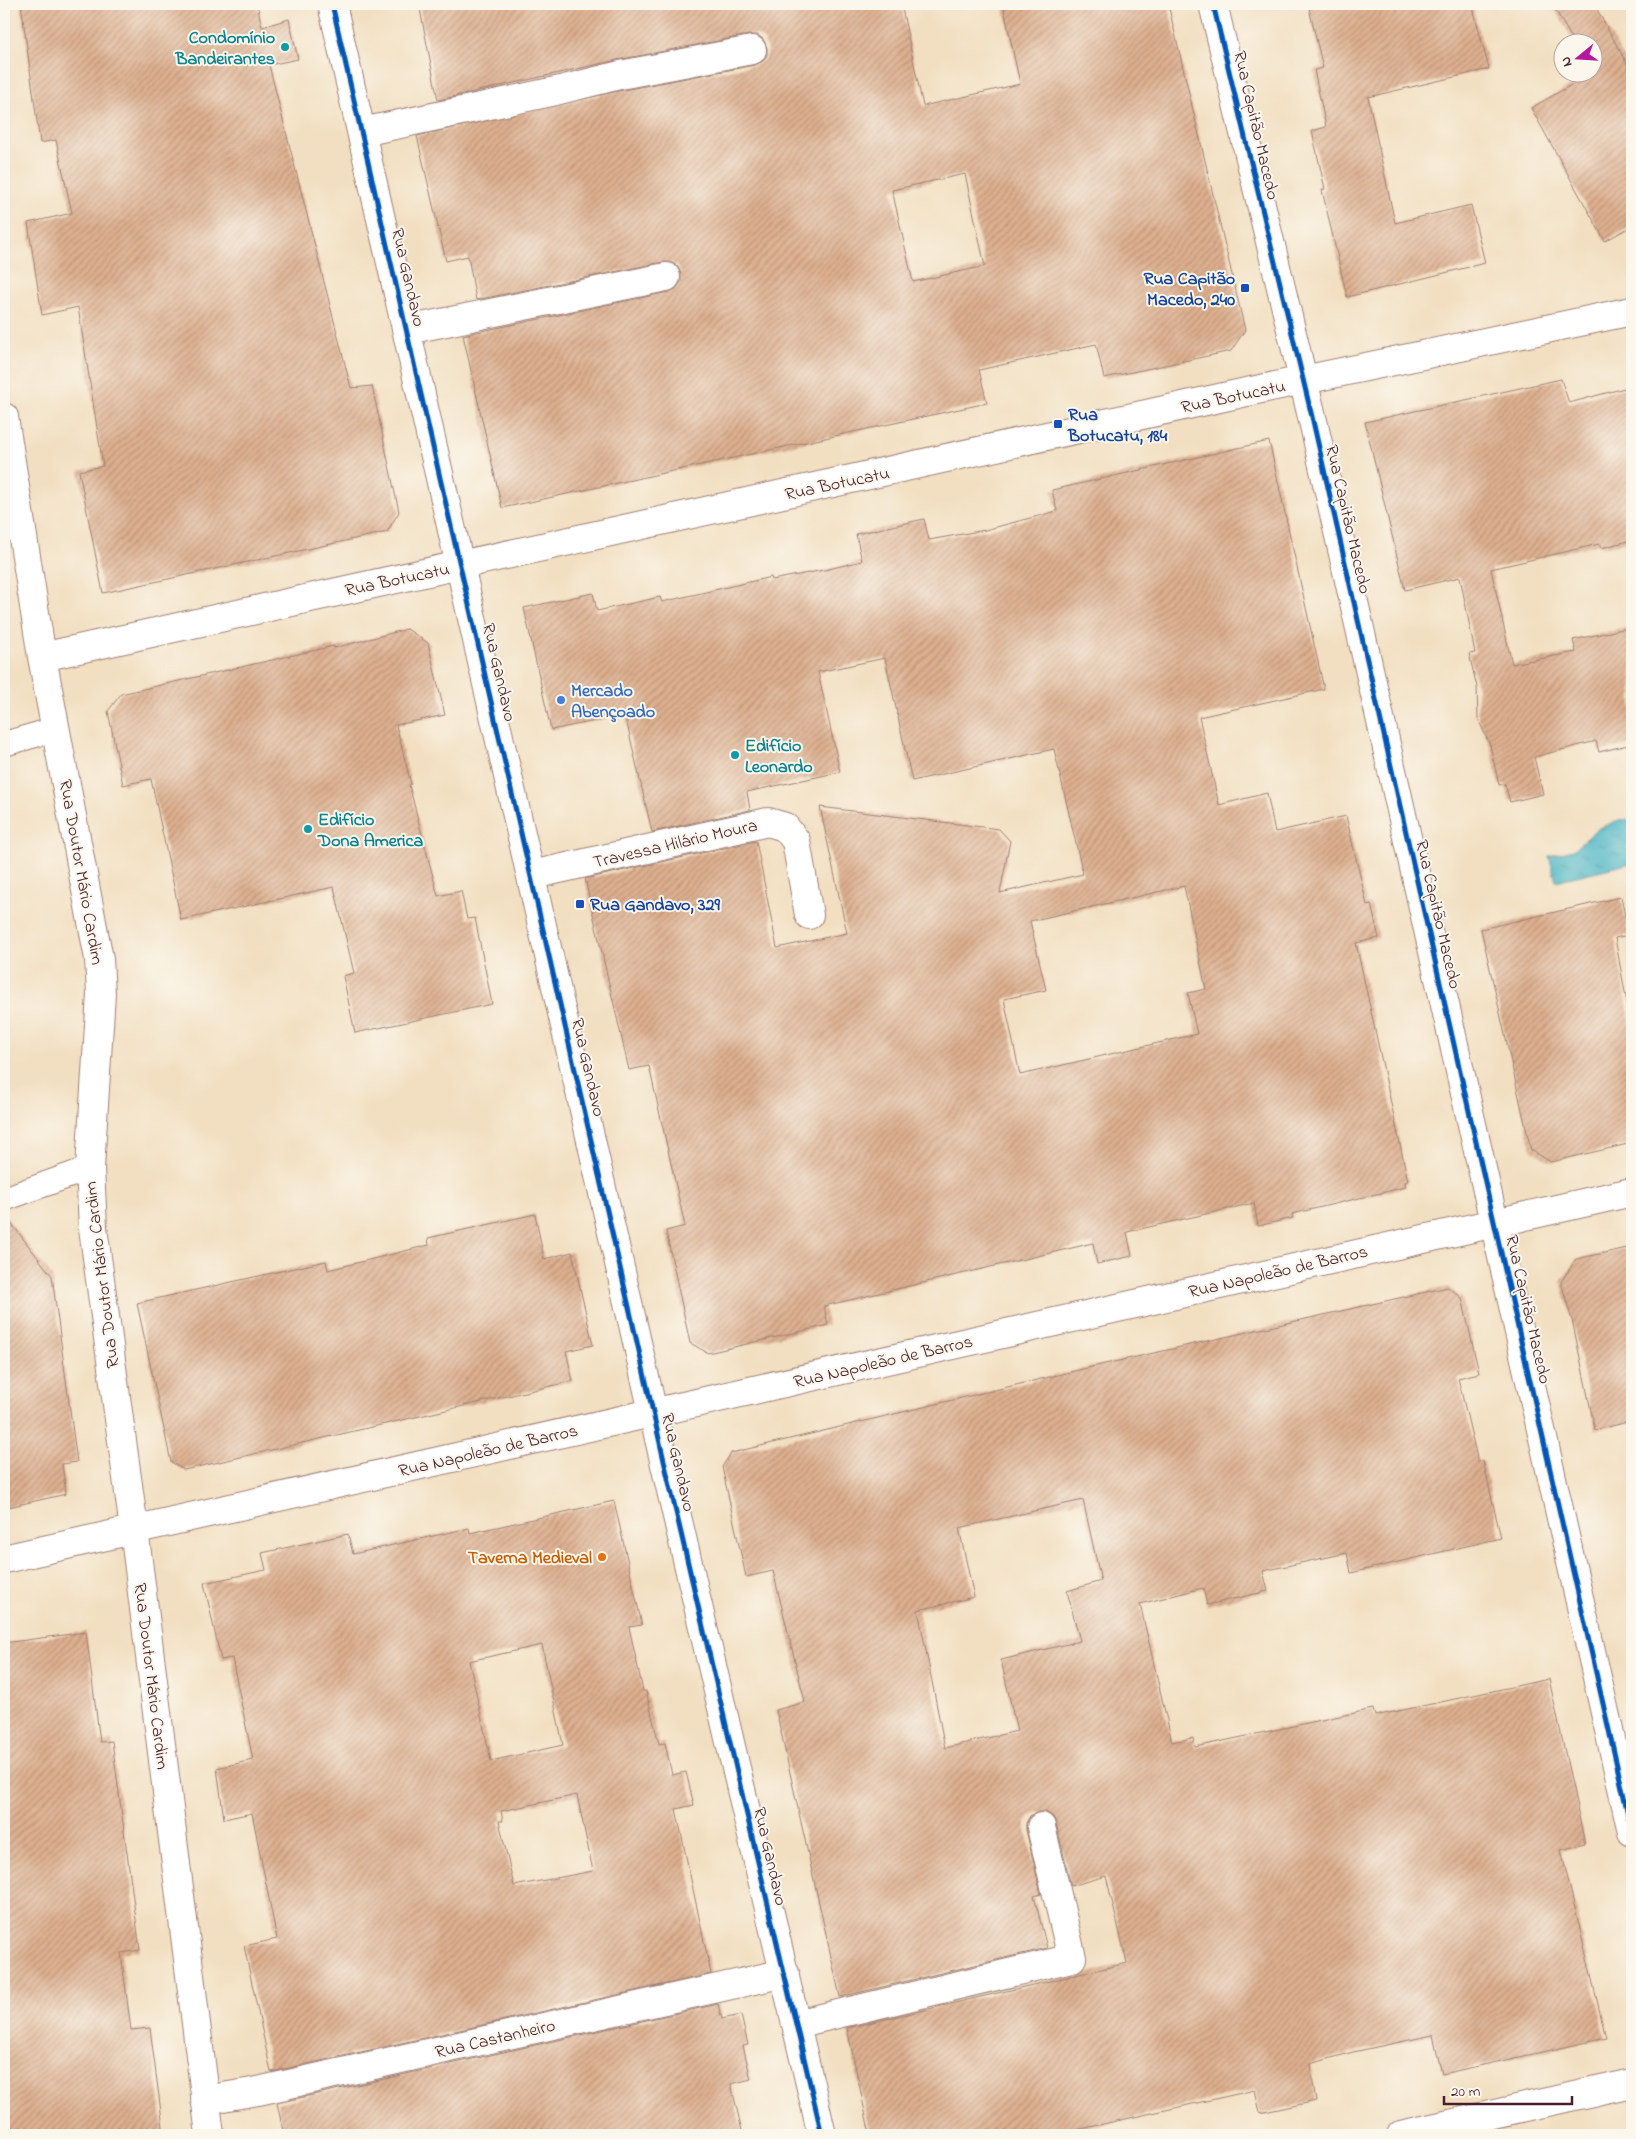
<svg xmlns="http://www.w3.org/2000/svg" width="1636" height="2139" viewBox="0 0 1636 2139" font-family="'Indie Flower',sans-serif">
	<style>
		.water { fill: url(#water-ripples); stroke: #496a78 }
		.building { fill: url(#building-hatch); fill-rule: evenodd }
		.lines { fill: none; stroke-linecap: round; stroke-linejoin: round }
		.service-casing { stroke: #9e7f76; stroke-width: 26 }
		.minor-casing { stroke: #9e7f76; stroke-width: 30 }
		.service { stroke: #fff; stroke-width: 24 }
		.minor { stroke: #fff; stroke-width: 28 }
		.cycleway-casing { stroke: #fbf7ec; stroke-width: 8 }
		.cycleway { stroke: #0057b8; stroke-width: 5 }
		.culture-dot { fill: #0f9aa8; stroke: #fbf7ec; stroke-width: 2 }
		.transit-dot { fill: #1a4fb4; stroke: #fbf7ec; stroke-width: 2 }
		.shop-dot { fill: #3f7fe0; stroke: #fbf7ec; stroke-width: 2 }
		.food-dot { fill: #e8710a; stroke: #fbf7ec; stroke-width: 2 }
		.labels { text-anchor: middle; stroke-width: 4; stroke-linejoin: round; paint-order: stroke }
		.culture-label { font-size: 18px; font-weight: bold; fill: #0d838f; stroke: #fbf7ec; text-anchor: start }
		.street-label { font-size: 18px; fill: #4a1f2b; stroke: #fbf7ec }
		.transit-label { font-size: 18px; font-weight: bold; fill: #164399; stroke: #fbf7ec; text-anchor: start }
		.shop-label { font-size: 18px; font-weight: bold; fill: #366cbe; stroke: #fbf7ec; text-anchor: start }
		.food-label { font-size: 18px; font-weight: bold; fill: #c56008; stroke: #fbf7ec; text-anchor: end }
	</style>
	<defs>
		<pattern id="water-ripples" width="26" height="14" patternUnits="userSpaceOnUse" patternTransform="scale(1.25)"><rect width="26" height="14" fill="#48b5c5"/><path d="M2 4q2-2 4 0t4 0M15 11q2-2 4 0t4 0" fill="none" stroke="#3e93a0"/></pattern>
		<pattern id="building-hatch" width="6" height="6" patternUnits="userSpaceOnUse" patternTransform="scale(1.25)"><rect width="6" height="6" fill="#deb190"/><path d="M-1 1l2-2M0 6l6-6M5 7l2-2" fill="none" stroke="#b68f76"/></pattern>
	</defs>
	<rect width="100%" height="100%" fill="#fbf7ec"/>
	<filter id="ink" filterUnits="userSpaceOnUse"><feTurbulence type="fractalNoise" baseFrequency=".02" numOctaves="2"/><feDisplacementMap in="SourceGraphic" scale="10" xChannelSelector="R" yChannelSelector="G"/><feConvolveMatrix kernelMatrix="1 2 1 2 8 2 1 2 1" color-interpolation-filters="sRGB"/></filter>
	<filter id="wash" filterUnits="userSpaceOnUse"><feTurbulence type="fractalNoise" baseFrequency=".0096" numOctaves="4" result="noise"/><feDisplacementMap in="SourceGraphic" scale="20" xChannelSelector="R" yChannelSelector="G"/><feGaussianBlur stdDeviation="1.12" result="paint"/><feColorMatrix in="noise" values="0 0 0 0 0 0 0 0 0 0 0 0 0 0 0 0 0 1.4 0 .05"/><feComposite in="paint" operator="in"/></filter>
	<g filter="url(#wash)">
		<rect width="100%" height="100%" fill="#f2dfc1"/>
		<!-- water -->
		<path class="water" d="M1632 819V863L1556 881 1549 856 1573 850 1599 828 1619 820Z"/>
		<g id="blocks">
			<!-- building -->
			<path class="building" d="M21 4H257L262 27 289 19 298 59 269 65 351 388 372 386 399 512 387 532 103 593 79 471 103 466 78 307 42 315 28 223 72 213 56 140 40 143Z
				M419 4H901L923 106 1020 84 1003 4H1168L1245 330 1231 351 1104 378 1096 344 979 370 987 403 502 508 463 335 669 292 676 289 681 282V273L677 266 671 262H663L476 300 468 256 446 261 417 136 623 90 755 65 763 61 767 55V48L763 39 757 35H749L617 60 438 100ZM965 174 985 266 913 282 892 190Z
				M1308 4H1472L1489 69 1368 97 1395 223 1471 205 1485 263 1347 297 1322 190 1325 189 1312 131 1326 127 1314 70 1323 68Z
				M1552 4H1594L1632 73V226L1605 241 1531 108 1594 72V42H1574Z
				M1561 379 1569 403 1632 386V540L1601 548 1599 544 1491 569 1512 664 1576 652 1573 640 1632 627V744L1599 752 1596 741 1534 757 1543 794 1510 802 1505 784 1499 785 1490 745 1478 719 1477 687 1469 654 1475 653 1460 577 1405 590 1365 422Z
				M1269 441 1324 689 1199 717 1219 805 1267 793 1275 832 1346 816 1367 905 1371 904 1379 938 1356 943 1408 1181 1405 1182 1406 1187 1292 1214 1293 1218 1258 1226 1254 1203 1127 1232 1132 1256 1097 1264 1093 1243 824 1306 828 1325 708 1353 690 1343 666 1231 685 1226 649 1066 629 1070 585 879 756 841 777 948 847 933 820 807 999 829 1010 841 1000 893 1083 874 1054 749 912 781 885 658 818 672 840 772 747 792 750 810 652 832 625 715 551 730 524 608 593 593 597 611 660 597 662 602 771 577 772 580 824 570 862 561 856 534 924 519 929 540 985 530 1057 511 1052 490ZM1184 886 1206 989 1188 993 1197 1034 1020 1075 1004 999 1046 990 1030 921Z
				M407 629 428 643 445 715 396 725 411 784 409 785 438 896 461 891 467 919 475 918 492 1004 355 1033 343 976 354 973 334 887 181 920 151 779 123 785 108 711 121 694 334 646V648Z
				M1621 897 1629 935 1615 938 1632 1030V1143L1551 1162 1531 1150 1481 929Z
				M4 1214 52 1276 77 1462 62 1464 66 1494 4 1508Z
				M535 1214 544 1259 572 1252 593 1345 566 1351 573 1381 184 1470 171 1462 137 1303 326 1261 328 1270 429 1245 428 1238Z
				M1632 1247V1421L1595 1430 1573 1324 1561 1282 1576 1259Z
				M1448 1287 1462 1298 1479 1373 1458 1378 1478 1462 1483 1461 1501 1538 1351 1573 1347 1553 1263 1571 1268 1591 1207 1605 1203 1588 1140 1604 1172 1742 1193 1738 1195 1747 1373 1709 1375 1716 1549 1679 1585 1844 1561 1850 1606 2038 1442 2074 1433 2035 1353 2052 1310 2064 1316 2101 1260 2113 1255 2090 1054 2135H870L847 2028 1127 1963 1106 1876 1071 1886 1056 1823 1053 1817 1046 1812H1038L1030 1816 1026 1823V1830L1041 1894 1034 1896 1047 1948 840 1997 776 1710 805 1702 773 1571 746 1577 722 1467 731 1453 1087 1368ZM1083 1500 1101 1581 1067 1591 1080 1641 1001 1660 1017 1731 945 1748 918 1610 974 1597 959 1528Z
				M614 1501 642 1625 629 1627 643 1691H646L659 1744 665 1743 672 1775 686 1772 694 1805 676 1809 711 1974 271 2072 244 1946 277 1939 252 1813 224 1819 217 1768 253 1760 232 1658 221 1660 204 1583 266 1570 262 1553 348 1534 353 1554 469 1528 470 1533ZM542 1645 563 1745 491 1761 469 1661ZM577 1795 593 1871 514 1886 499 1821H503L501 1811Z
				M86 1632 100 1742 112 1741 140 1950 121 1953 131 2030 150 2028 164 2135H4V1643Z
				M718 2004 722 2019 741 2015 748 2045 743 2046 751 2079 731 2084 743 2135H284L277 2103Z"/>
		</g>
	</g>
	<g filter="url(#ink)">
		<use href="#blocks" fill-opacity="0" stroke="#9e7f76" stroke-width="1"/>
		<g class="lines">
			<!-- service casing -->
			<g class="service-casing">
				<path id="service" d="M4 744 56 729
					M4 1199 90 1168"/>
			</g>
			<!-- minor casing -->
			<g class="minor-casing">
				<path id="minor" d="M332 4 665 1465 822 2135
					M1213 4 1313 421 1632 1832
					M362 132 556 91 620 75 752 50
					M407 330 666 277
					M4 417 42 657 99 959 101 994 90 1168 93 1228 134 1529 210 2135
					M42 657 1242 393 1632 311
					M532 875 768 822 785 827 796 841 809 915
					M4 1559 1632 1192
					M796 2024 1072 1958 1041 1827
					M205 2100 258 2091 785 1973
					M1401 2135 1632 2083"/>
			</g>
			<!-- service -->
			<use href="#service" class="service"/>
			<!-- minor -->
			<use href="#minor" class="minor"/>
			<!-- cycleway casing -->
			<g class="cycleway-casing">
				<path id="cycleway" d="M332 4 665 1465 822 2135
					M1213 4 1313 421 1632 1832"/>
			</g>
			<!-- cycleway -->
			<use href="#cycleway" class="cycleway"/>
		</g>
	</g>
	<!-- markers -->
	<g class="culture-dot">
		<circle cx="285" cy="47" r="5"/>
		<circle cx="735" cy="755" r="5"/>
		<circle cx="308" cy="829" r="5"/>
	</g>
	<g class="transit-dot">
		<rect x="1240" y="283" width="10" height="10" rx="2.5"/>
		<rect x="1053" y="419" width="10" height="10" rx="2.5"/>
		<rect x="575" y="899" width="10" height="10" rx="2.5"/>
	</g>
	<circle class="shop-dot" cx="561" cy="700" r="5"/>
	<circle class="food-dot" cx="602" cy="1557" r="5"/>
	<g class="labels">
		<!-- culture labels -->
		<g class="culture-label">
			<text x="275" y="43" text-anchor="end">Condomínio<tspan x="275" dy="21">Bandeirantes</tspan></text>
			<text x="745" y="751">Edifício<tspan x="745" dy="21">Leonardo</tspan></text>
			<text x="318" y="825">Edifício<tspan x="318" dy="21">Dona America</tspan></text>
		</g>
		<!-- street labels -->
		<g class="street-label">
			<text transform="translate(1257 125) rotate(77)" y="6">Rua Capitão Macedo</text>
			<text transform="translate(409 277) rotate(77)" y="6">Rua Gandavo</text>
			<text transform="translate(1233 396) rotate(-12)" y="6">Rua Botucatu</text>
			<text transform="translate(837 483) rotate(-12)" y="6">Rua Botucatu</text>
			<text transform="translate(1349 519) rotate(77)" y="6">Rua Capitão Macedo</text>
			<text transform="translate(397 579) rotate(-12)" y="6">Rua Botucatu</text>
			<text transform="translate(500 672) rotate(77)" y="6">Rua Gandavo</text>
			<text transform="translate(675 843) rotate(-13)" y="6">Travessa Hilário Moura</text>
			<text transform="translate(82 872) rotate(80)" y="6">Rua Doutor Mário Cardim</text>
			<text transform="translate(1439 914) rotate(77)" y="6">Rua Capitão Macedo</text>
			<text transform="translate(589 1067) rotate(77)" y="6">Rua Gandavo</text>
			<text transform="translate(1278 1271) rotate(-13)" y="6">Rua Napoleão de Barros</text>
			<text transform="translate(101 1275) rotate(-97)" y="6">Rua Doutor Mário Cardim</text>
			<text transform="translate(1529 1309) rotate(77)" y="6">Rua Capitão Macedo</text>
			<text transform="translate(883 1361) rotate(-13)" y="6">Rua Napoleão de Barros</text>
			<text transform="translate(488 1450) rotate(-13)" y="6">Rua Napoleão de Barros</text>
			<text transform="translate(679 1462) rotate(77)" y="6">Rua Gandavo</text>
			<text transform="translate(152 1676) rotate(83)" y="6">Rua Doutor Mário Cardim</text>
			<text transform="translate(771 1856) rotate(77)" y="6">Rua Gandavo</text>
			<text transform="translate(495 2038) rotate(-13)" y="6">Rua Castanheiro</text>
		</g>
		<!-- transit labels -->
		<g class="transit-label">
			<text x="1235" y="284" text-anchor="end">Rua Capitão<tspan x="1235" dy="21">Macedo, 240</tspan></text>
			<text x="1068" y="420">Rua<tspan x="1068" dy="21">Botucatu, 184</tspan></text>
			<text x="590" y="910">Rua Gandavo, 329</text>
		</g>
		<!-- shop labels -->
		<g class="shop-label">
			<text x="571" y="696">Mercado<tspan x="571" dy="21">Abençoado</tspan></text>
		</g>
		<!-- food labels -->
		<g class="food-label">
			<text x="592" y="1563">Taverna Medieval</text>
		</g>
	</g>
	<!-- margin -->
	<rect width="1636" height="2139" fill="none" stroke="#fbf7ec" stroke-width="20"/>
	<!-- north arrow -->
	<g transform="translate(1578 58) rotate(252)"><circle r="24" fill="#fbf7ec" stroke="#b4a19f"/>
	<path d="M0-4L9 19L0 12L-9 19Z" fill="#b5179e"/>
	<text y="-8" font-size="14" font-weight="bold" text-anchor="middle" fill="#4a1f2b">N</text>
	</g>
	<!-- scale -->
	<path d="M1444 2096v8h128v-8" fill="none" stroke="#4a1f2b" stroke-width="2.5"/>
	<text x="1451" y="2096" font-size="15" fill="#4a1f2b" stroke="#fbf7ec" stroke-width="4" paint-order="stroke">20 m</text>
</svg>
